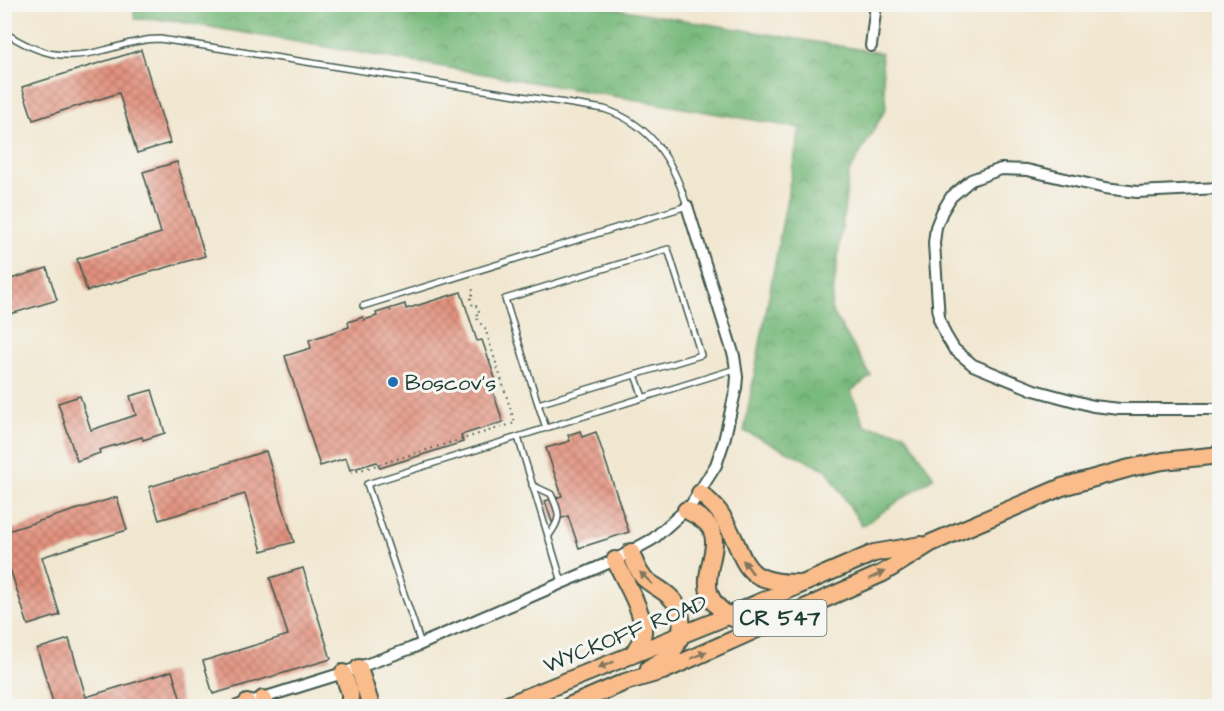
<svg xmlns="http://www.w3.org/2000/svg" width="1224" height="711" viewBox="0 0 1224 711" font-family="'Architects Daughter',sans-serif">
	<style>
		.forest { fill: url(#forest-crowns); stroke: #4c7b58; stroke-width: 1.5 }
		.building { fill: url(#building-cross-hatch) }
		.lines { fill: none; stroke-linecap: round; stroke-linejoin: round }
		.service-casing { stroke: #3e564b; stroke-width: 8 }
		.minor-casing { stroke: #3e564b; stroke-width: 14 }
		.primary-casing { stroke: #3e564b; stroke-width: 20 }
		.path { stroke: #3e564b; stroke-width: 2; stroke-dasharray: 1.5 4.5; stroke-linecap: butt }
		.service { stroke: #fff; stroke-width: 5 }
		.minor { stroke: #fff; stroke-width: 10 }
		.primary { stroke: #f9bc8a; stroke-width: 16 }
		.oneway { fill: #81765b }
		.poi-dot { fill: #1f6fb2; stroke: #f6f6f2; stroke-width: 2 }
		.labels { text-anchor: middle; stroke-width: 6; stroke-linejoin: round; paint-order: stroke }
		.shield { fill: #f6f6f2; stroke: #60746d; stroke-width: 1.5 }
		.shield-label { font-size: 21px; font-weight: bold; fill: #1f3d34 }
		.poi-label { font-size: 22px; fill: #1f3d34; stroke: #f6f6f2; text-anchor: start }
		.street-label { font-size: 22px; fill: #1f3d34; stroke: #f6f6f2 }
	</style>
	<defs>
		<pattern id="forest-crowns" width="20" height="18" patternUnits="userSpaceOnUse" patternTransform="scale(1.5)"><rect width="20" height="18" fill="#78b97c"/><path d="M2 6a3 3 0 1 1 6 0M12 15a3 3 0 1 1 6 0" fill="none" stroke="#629866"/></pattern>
		<pattern id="building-cross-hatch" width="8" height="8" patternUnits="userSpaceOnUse" patternTransform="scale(1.5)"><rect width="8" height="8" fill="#e3917e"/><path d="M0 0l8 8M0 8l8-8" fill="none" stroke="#b77868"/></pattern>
	</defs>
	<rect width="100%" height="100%" fill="#f6f6f2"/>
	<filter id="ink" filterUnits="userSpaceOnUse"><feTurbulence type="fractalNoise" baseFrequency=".0167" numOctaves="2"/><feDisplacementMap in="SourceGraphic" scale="12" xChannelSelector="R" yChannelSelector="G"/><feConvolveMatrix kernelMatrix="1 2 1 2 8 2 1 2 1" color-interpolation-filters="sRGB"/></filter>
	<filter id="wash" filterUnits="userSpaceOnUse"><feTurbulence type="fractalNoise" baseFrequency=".008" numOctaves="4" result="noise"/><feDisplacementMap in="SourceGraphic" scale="24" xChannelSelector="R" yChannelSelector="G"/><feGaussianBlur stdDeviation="1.35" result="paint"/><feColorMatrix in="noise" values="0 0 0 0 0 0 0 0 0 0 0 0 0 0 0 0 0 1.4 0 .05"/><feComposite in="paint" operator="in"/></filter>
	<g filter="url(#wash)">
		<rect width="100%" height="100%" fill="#f1e7d0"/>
		<!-- forest -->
		<path class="forest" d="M133 5H594L881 53 886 108 849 173 831 309 871 376 851 391 865 426 905 433 934 477 862 526 827 470 744 431 800 128 169 20 135 19Z"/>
		<g id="blocks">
			<!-- building -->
			<path class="building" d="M141 50 170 143 137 153 119 93 33 120 22 87Z
				M177 162 205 256 87 291 77 259 161 233 143 172Z
				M47 268 57 300 4 316V281Z
				M461 292 477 341 482 340 496 381 490 383 503 422 461 435 463 442 380 468 377 462 350 470 346 458 320 466 285 356 311 348 309 340 349 327 348 322 363 317 364 320 377 316 376 313 405 304 406 309Z
				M152 390 165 433 143 440 142 437 99 450 100 453 77 461 58 403 80 396 91 430 136 415 130 396Z
				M580 431 582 437 596 432 629 532 579 548 568 516 552 522 545 501 562 496 546 448 570 441 568 435Z
				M266 451 294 542 262 551 245 494 159 520 149 487Z
				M117 497 127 530 42 557 60 615 28 625 4 550V532Z
				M303 568 331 659 213 694 203 661 288 635 270 578Z
				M69 639 86 697 172 671 182 704 173 706H54L37 649Z"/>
		</g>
	</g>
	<g filter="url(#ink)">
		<use href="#blocks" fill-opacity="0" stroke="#3e564b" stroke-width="1.5"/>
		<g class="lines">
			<!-- service casing -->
			<g class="service-casing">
				<path id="service" d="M4 32C39 55 65 61 105 50 124 45 140 39 160 39L604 109C651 124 673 160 687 206L363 306
					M635 375 643 397
					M538 404 701 355 668 249 505 299 538 404 546 428
					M518 437 562 582
					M532 485 551 494C561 516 561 518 548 537
					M421 644 367 484 735 369"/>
			</g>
			<!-- minor casing -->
			<g class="minor-casing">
				<path id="minor" d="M871 46 876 4
					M1220 188 1137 192 1105 188 1027 170 1001 169 971 180 951 197 942 212 936 227 934 243 939 319 945 334 954 349 973 365 1034 390 1093 406 1120 409H1220
					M237 706 343 673 412 648 615 560 653 539 691 505 716 465 724 441 736 388 737 377 734 356 687 206
					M1161 706H1182"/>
			</g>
			<!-- primary casing -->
			<g class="primary-casing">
				<path id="primary" d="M700 493C708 500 717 507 722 516 749 559 736 582 797 583
					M686 510C694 514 704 519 709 526 729 553 679 592 737 620
					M631 552C634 561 637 570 643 577 651 585 662 589 670 597 685 610 685 637 672 652 666 659 656 663 649 668
					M615 560C623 578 645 613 643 633 642 641 637 648 632 655
					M359 668 371 706
					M343 673 350 693V706
					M263 699 266 706
					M247 703 248 706
					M505 706 728 616 874 553 921 545
					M569 706 625 682 663 671 883 573 931 543 1062 487 1130 468 1163 461 1220 455"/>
			</g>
			<!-- path -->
			<path class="path" d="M390 310 392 314
				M489 361 495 359
				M351 473 515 423 485 328 478 321 476 315 480 314 477 306 473 307 470 295 474 294 471 285"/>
			<!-- service -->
			<use href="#service" class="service"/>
			<!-- minor -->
			<use href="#minor" class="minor"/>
			<!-- primary -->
			<use href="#primary" class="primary"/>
		</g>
		<!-- one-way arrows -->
		<defs><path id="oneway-solid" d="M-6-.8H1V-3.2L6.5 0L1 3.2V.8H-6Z" transform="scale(1.5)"/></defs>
		<g class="oneway">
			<use href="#oneway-solid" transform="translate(748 567) rotate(-126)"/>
			<use href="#oneway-solid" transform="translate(877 575) rotate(-25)"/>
			<use href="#oneway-solid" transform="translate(646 578) rotate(-136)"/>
			<use href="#oneway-solid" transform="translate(699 655) rotate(-24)"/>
			<use href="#oneway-solid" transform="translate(606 665) rotate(158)"/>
		</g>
	</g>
	<!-- markers -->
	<circle class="poi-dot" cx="393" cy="382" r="6"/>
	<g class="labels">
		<!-- shield labels -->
		<rect class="shield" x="733.5" y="600" width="93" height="36" rx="4.5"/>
		<g class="shield-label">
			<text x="780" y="625">CR 547</text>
		</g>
		<!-- poi labels -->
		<g class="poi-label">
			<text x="405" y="390">Boscov's</text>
		</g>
		<!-- street labels -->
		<g class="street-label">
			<text transform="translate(625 633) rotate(-22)" y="8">WYCKOFF ROAD</text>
		</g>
	</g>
	<!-- margin -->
	<rect width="1224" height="711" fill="none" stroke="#f6f6f2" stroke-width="24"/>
</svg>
